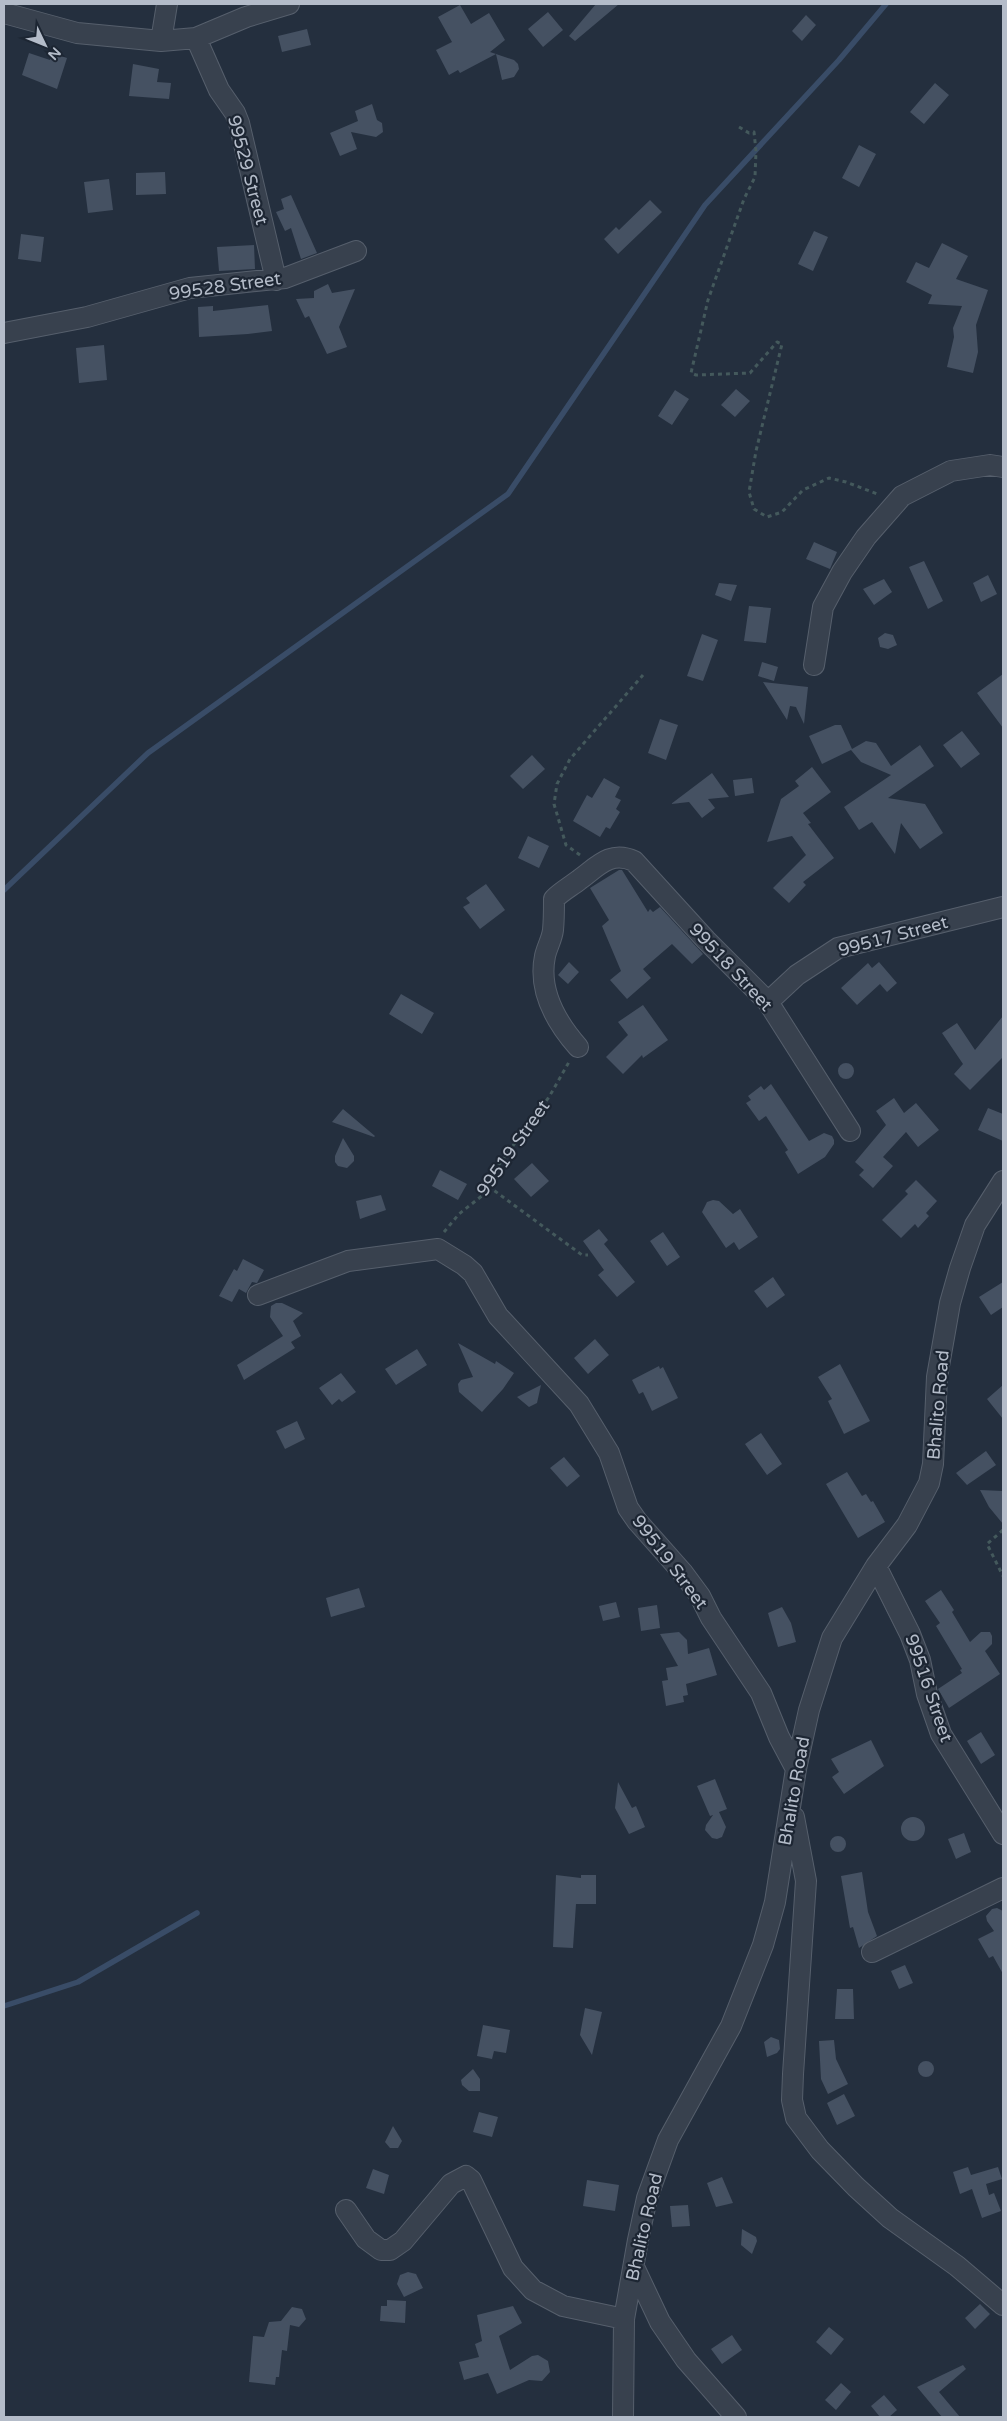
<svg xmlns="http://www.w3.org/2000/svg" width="1007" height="2421" viewBox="0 0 1007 2421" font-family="'Varela Round',sans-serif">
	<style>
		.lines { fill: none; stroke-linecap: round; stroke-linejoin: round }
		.stream { stroke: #394c67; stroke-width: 5.5 }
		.building { fill: #455162 }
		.street-casing { stroke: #565f6c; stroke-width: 22 }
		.path { stroke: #44595c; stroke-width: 3; stroke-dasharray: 4 4; stroke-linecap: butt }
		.street { stroke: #38414e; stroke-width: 20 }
		.labels { text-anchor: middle; stroke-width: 4.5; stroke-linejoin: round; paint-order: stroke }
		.street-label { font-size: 18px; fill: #b4bcc9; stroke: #1d2633 }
	</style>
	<rect width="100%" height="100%" fill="#242f3e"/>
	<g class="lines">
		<!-- stream -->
		<path class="stream" d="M4 890 148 753 508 494 705 205 839 60 886 4
			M4 2006 78 1982 197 1913"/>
	</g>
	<!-- building -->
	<path class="building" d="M596 4H619L575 41 569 36Z
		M460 5 471 24 489 13 505 40 490 52 496 54 460 73 458 70 449 75 436 50 452 42 438 17Z
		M548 12 563 30 543 47 528 29Z
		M806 15 816 25 802 41 792 31Z
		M307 29 311 45 282 52 278 36Z
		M29 53 50 60 52 53 67 58 57 89 22 75Z
		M496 54 514 60 518 64 519 69 514 77 502 80Z
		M133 64 159 69 157 82 171 83 169 99 129 96Z
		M935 83 949 95 924 124 910 112Z
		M372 104 377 120 382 123 383 132 376 137 351 132 357 149 340 156 330 133 358 121 355 111Z
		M859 145 876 154 859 187 842 178Z
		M165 172 166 194 136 195V173Z
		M109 179 113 210 88 213 84 182Z
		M291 195 317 253 301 259 291 228 285 231 276 212 284 209 281 199Z
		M650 200 662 212 618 254 604 239 616 227 619 230Z
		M814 231 828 237 813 271 798 264Z
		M21 234 44 237 41 262 18 259Z
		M942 243 968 256 956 279 988 290 976 325 978 352 973 373 947 367 954 337 953 328 962 306 928 304 932 295 906 282 916 262 929 268Z
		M254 245 255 269 219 271 217 247Z
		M328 284 332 293 355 289 339 327 347 347 327 354 309 316 305 318 296 299 314 298V291Z
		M268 305 272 331 248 334 199 337 198 307 213 306V311Z
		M104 345 107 380 79 383 76 348Z
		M736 389 750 401 735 417 721 405Z
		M675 390 689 399 672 425 658 416Z
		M814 542 837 552 830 569 806 559Z
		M924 561 943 601 928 609 909 567Z
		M988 575 997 594 981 602 973 583Z
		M884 579 892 592 874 605 863 589Z
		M719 583 737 585 731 601 715 595Z
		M749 606 771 608 766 643 744 641Z
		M885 633 893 635 897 645 888 649 880 647 878 638Z
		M702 634 718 640 703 681 687 676Z
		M762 662 778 667 774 681 758 676Z
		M1003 674V728L977 693Z
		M763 682 808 687 804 724 796 707 790 706 787 720Z
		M660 719 678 725 666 760 648 753Z
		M835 725H841L852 749 866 741 876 743 891 766 920 745 934 766 888 798 925 804 943 833 920 849 901 823 895 854 872 822 859 830 844 807 891 775 861 762 851 750 822 764 809 736Z
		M962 731 980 754 961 768 943 745Z
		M532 755 545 769 523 789 510 776Z
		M812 767 831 792 803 813 811 823 808 824 834 858 803 882 806 885 789 903 773 888 806 855 792 836 767 842 781 799 799 786 795 781Z
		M712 773 729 797 708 799 715 808 702 818 689 802 671 804Z
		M604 778 620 787 615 797 621 800 616 809 620 812 610 829 606 827 600 837 573 821 587 795 592 798Z
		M752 778 754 793 735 796 733 780Z
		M528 836 549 846 539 868 518 858Z
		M619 870H622L648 912 650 909 653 912 660 907 703 954 692 964 672 944 643 969 651 978 627 999 610 980 621 971 602 926 609 920 590 888Z
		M486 884 505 910 480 929 463 907 470 903 466 898Z
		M569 962 579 972 568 984 558 975Z
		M879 962 897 983 887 992 880 984 857 1005 841 988 868 963 872 968Z
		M401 994 434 1013 422 1034 389 1014Z
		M643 1005 668 1040 643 1058 642 1055 623 1074 606 1057 628 1035 618 1022Z
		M1003 1016V1057L970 1090 954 1074 963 1064 942 1033 957 1023 975 1050Z
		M838 1071a8 8 0 1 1 16 0a8 8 0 1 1-16 0Z
		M771 1084 809 1141 824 1133 832 1136 834 1140V1144L825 1157 798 1174 785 1152 788 1150 766 1116 759 1121 746 1103 751 1100 748 1096 761 1086 764 1090Z
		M894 1098 904 1113 916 1103 939 1130 918 1147 906 1132 883 1157 893 1166 873 1188 859 1175 864 1170 855 1162 886 1125 876 1111Z
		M988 1108 1003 1114V1141L978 1130Z
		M343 1109 375 1136 374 1137 332 1122Z
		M343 1138 354 1156V1161L347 1168 338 1166 335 1162V1156Z
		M532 1163 549 1181 531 1197 514 1179Z
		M440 1170 467 1184 458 1200 432 1186Z
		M916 1180 937 1201 926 1213 929 1216 918 1228 915 1224 901 1238 882 1220 908 1194 905 1191Z
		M381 1195 386 1210 360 1219 356 1201Z
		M713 1200 719 1201 733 1214 740 1209 758 1237 739 1250 734 1242 726 1248 702 1212 707 1202Z
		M599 1229 608 1240 604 1244 635 1282 617 1297 598 1275 604 1270 583 1241Z
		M663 1232 680 1257 667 1266 650 1241Z
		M243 1259 264 1270 257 1283 252 1282 246 1293 239 1289 232 1302 219 1296 234 1269 237 1271Z
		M773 1277 785 1295 767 1308 754 1291Z
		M1003 1282V1307L991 1315 979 1297Z
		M276 1303H282L303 1313 293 1321 301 1336 291 1342 295 1348 244 1380 237 1365 283 1336 270 1317 271 1306Z
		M595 1339 609 1355 588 1374 574 1358Z
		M458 1343 495 1364 496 1361 514 1373 503 1389 482 1412 459 1392 458 1384 461 1380 473 1377Z
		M417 1349 427 1365 396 1385 385 1369Z
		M840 1364 870 1421 844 1434 828 1401 832 1399 818 1377Z
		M659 1366 660 1369 663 1367 678 1398 652 1411 643 1392 639 1394 632 1380Z
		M341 1373 356 1392 342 1402 339 1399 332 1405 319 1388Z
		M541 1385 537 1403 529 1407 517 1397Z
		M1003 1385V1419L987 1399Z
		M297 1421 305 1439 285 1449 276 1431Z
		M761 1433 782 1464 767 1475 745 1444Z
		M986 1451 996 1465 967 1485 956 1473Z
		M564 1457 580 1476 567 1487 550 1468Z
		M847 1472 862 1496 866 1494 871 1502 873 1501 885 1522 858 1538 826 1484Z
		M980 1490 1003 1491V1524L989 1507Z
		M359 1588 365 1607 331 1617 326 1598Z
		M941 1590 954 1610 952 1612 970 1642 981 1632H990L992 1636V1644L985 1651 1000 1674 949 1708 938 1689 962 1673 960 1670 962 1669 936 1626 940 1623 925 1601Z
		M616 1602 620 1617 603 1621 599 1606Z
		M657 1605 660 1628 641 1631 638 1608Z
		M782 1607 791 1623 796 1642 778 1647 768 1613Z
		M679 1632 687 1640 688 1654 709 1648 717 1675 686 1684 688 1695 683 1696 684 1702 666 1706 662 1681 668 1680 666 1668 678 1666 660 1634Z
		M981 1732 995 1755 981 1764 967 1741Z
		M871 1740 884 1766 844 1794 832 1777 839 1772 831 1759Z
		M715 1779 727 1809 719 1812 726 1827 722 1837 717 1839 712 1838 705 1830 706 1825 713 1815 710 1816 697 1786Z
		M618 1782 632 1808 636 1806 645 1827 629 1834 615 1808Z
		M901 1829a12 12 0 1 1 24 0a12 12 0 1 1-24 0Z
		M964 1833 971 1852 956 1859 948 1839Z
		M830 1844a8 8 0 1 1 16 0a8 8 0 1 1-16 0Z
		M862 1872 868 1912 877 1936 859 1948 853 1927 850 1928 841 1876Z
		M556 1875 581 1878V1875H596V1904H576L573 1948 553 1947Z
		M997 1908 1003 1911V1974L993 1956 989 1958 978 1939 994 1931 987 1921 986 1916 992 1909Z
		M905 1965 913 1983 899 1989 891 1971Z
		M837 1989H853L854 2019H835Z
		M585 2008 602 2012 592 2055 580 2035Z
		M483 2025 510 2030 506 2053 494 2051 492 2059 477 2056Z
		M771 2037 779 2040 780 2049 777 2053 767 2057 764 2042Z
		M834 2040 836 2059 848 2084 828 2094 821 2079 819 2041Z
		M918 2069a8 8 0 1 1 16 0a8 8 0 1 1-16 0Z
		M473 2069 480 2079V2091H469L462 2085 461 2080Z
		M844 2094 855 2116 837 2125 827 2103Z
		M479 2112 498 2117 492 2137 473 2132Z
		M393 2126 402 2141 398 2148H390L385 2142Z
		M968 2167 971 2175 998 2167 1002 2179 986 2184 989 2195 994 2193 1001 2211 982 2218 972 2189 960 2194 953 2172Z
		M373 2169 389 2175 384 2194 366 2188Z
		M722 2177 733 2203 716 2207 707 2183Z
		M587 2180 619 2185 615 2211 583 2206Z
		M688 2205 690 2226 672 2227 670 2206Z
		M742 2229 756 2237 757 2241 752 2254 741 2245Z
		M408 2272 416 2274 423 2288 404 2297 397 2284 400 2275Z
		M387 2300 406 2301 405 2323 380 2321 381 2306H387Z
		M980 2304 990 2314 975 2329 965 2318Z
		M513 2306 522 2323 499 2336 510 2370 532 2356 538 2355 548 2361 550 2372 542 2381 529 2380 497 2394 488 2373 464 2380 459 2362 479 2357 475 2344 482 2341 477 2315Z
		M292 2307 302 2309 306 2319 299 2327 290 2325 287 2351 282 2350 279 2377H276L275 2385 249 2382 253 2336 264 2337 269 2322 281 2321Z
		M829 2327 844 2339 831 2355 816 2342Z
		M732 2335 742 2350 722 2364 711 2349Z
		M963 2365 966 2369 939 2392 960 2417H942L917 2387Z
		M841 2383 851 2392 836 2410 825 2400Z
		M884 2395 897 2410 889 2417H880L871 2406Z"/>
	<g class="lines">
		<!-- street casing -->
		<g class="street-casing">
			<path id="street" d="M4 13 77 33 161 41 196 38 246 17 289 4
				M196 38 219 90 235 113 239 123 276 280
				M161 41 167 4
				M4 333 87 317 190 288 285 278 356 251
				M814 665 823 607 842 572 866 537 902 496 951 471 990 465 1003 467
				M768 1002 797 975 838 948 1003 907
				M578 1047C556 1022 538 990 545 956 547 947 552 939 553 930 554 920 554 909 554 899 562 891 570 887 579 880 597 867 610 850 634 861L706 940 768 1002 850 1131
				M258 1295 348 1261 438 1249 464 1265 473 1273 498 1316 579 1404 609 1453 628 1508 637 1521 683 1573 700 1596 711 1618 761 1693 779 1737 796 1769
				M876 1566 910 1634 920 1660 927 1694 941 1734 1003 1834
				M794 1817 806 1881 793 2074 792 2100 796 2118 820 2150 856 2187 890 2218 957 2266 1003 2305
				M872 1952 1003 1888
				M346 2210 366 2239 381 2250H390L403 2241 451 2184 466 2176 471 2180 513 2268 533 2290 563 2306 624 2319
				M634 2267 660 2322 686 2360 736 2417
				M623 2417 624 2319 638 2240 647 2198 668 2140 731 2026 763 1945 775 1902 796 1769 809 1710 832 1638 876 1566 907 1525 929 1483 933 1464 937 1377 950 1303 960 1268 975 1225 1003 1181"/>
		</g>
		<!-- path -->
		<path class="path" d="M739 127 749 133 754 132 756 151 755 177 744 199 708 300 691 373 696 375 750 373 777 342 782 344 756 451 749 492 754 509 767 517 782 512 803 490 829 478 846 482 880 495
			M580 855 566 845 554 804 557 784 570 759 643 675
			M488 1186 582 1255H588
			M444 1232 459 1214 483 1195 492 1174 549 1097 569 1062
			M1003 1530 987 1544 1003 1576"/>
		<!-- street -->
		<use href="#street" class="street"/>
	</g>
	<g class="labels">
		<!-- street labels -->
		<g class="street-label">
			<text transform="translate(248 170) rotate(75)" y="6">99529 Street</text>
			<text transform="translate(225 286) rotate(-8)" y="6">99528 Street</text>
			<text transform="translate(893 936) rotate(-15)" y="6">99517 Street</text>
			<text transform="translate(731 967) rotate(47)" y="6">99518 Street</text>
			<text transform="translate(513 1148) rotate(-55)" y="6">99519 Street</text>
			<text transform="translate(938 1405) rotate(-85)" y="6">Bhalito Road</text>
			<text transform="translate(670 1562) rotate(53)" y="6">99519 Street</text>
			<text transform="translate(929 1688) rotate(71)" y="6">99516 Street</text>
			<text transform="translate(794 1791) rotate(-80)" y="6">Bhalito Road</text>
			<text transform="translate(644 2227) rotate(-77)" y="6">Bhalito Road</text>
		</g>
	</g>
	<!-- border -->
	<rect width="1007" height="2421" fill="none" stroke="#b4bcc9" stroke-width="10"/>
	<!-- north arrow -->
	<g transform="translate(45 45) rotate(133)" stroke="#1d2633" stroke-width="4" paint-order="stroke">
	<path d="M0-4L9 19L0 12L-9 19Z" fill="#b4bcc9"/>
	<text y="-8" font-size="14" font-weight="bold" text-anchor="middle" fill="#b4bcc9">N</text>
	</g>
</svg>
